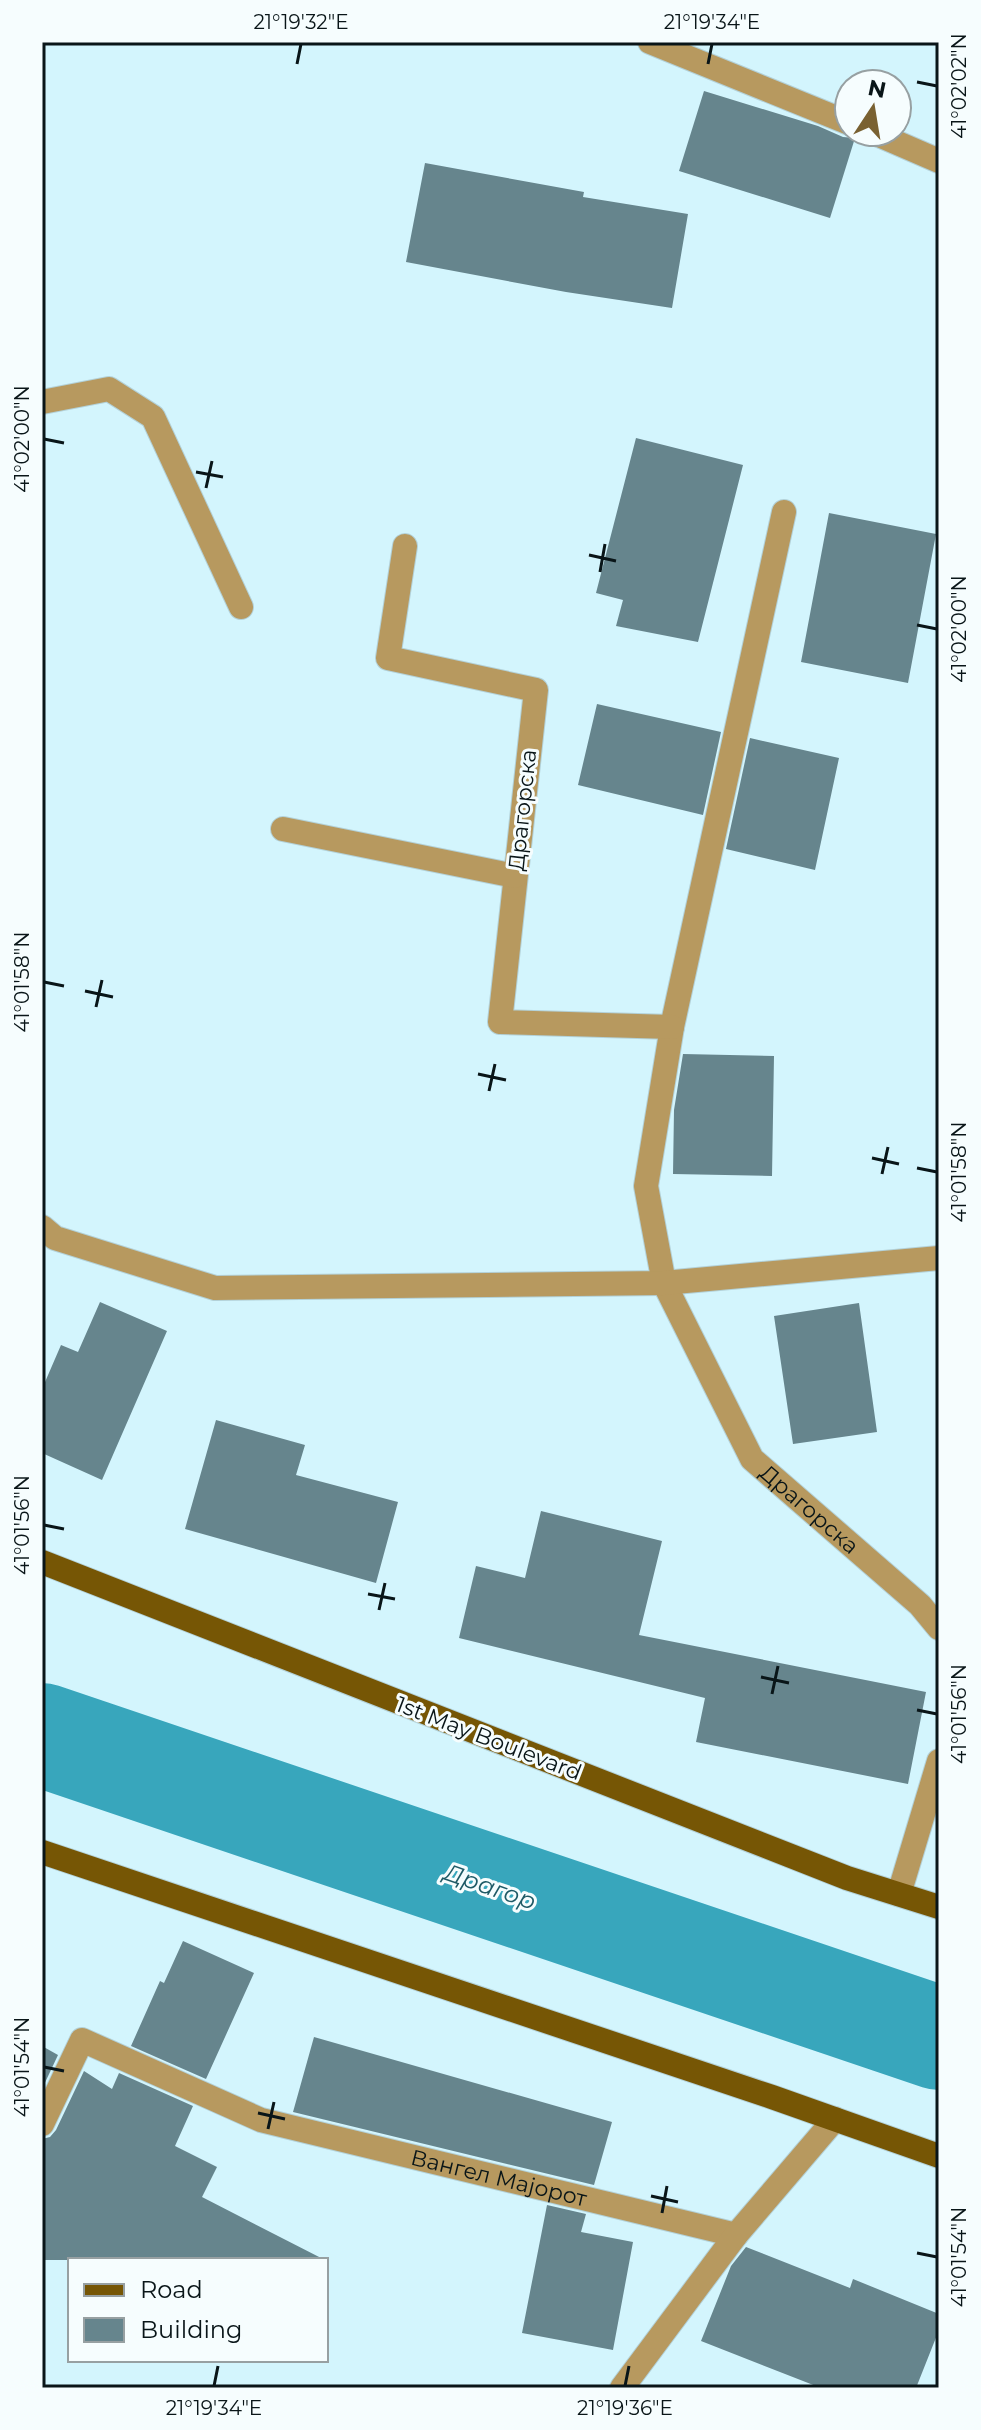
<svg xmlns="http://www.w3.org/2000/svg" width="981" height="2430" viewBox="0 0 981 2430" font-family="Montserrat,sans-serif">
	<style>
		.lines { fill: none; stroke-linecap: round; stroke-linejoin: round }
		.river { stroke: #38a6bc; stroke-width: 104 }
		.building { fill: #66858d }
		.minor-casing { stroke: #b3d1d8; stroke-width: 26 }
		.major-casing { stroke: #b3d1d8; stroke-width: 26 }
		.minor { stroke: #b7995f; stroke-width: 24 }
		.major { stroke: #765605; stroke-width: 24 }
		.ticks { fill: none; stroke: #091518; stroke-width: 3 }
		.labels { text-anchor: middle; stroke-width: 6; stroke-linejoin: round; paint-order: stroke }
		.street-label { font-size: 22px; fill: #091518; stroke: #f6fdfe }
		.water-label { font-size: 24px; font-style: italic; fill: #1f5a66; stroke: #f6fdfe }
		.neatline { fill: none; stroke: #091518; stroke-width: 3 }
		.ticks-label { font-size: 20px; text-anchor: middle; fill: #091518 }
	</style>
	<rect width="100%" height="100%" fill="#d3f5fd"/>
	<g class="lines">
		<!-- river -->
		<path class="river" d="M42 1735 939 2038"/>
	</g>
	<!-- building -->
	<path class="building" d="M704 91 818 126 843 137 855 138 830 218 679 171Z
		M425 163 584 192 583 197 688 214 672 308 566 292 406 262Z
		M636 438 743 465 698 642 616 626 623 600 596 593Z
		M829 513 936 534 908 683 801 662Z
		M597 704 721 732 703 815 578 785Z
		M750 738 839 758 815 870 726 849Z
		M683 1054 774 1056 772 1176 673 1174 674 1110Z
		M100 1302 167 1331 102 1480 42 1453V1389L61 1345 78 1352Z
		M859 1303 877 1432 793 1444 774 1316Z
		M216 1420 305 1445 296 1475 398 1502 376 1583 185 1529Z
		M541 1511 662 1541 639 1635 926 1692 908 1784 696 1742 705 1698 459 1638 476 1566 525 1578Z
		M183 1941 254 1973 206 2079 131 2046 160 1981 164 1983Z
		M314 2037 612 2122 594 2185 293 2112Z
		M42 2046 58 2055 42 2089Z
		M84 2071 112 2089 119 2073 193 2106 175 2146 217 2167 202 2197 325 2260H42V2139L50 2137 56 2130Z
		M547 2205 586 2214 581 2232 633 2242 613 2350 522 2333Z
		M746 2247 850 2288 853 2279 939 2314V2330L916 2388H821L701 2341 731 2266Z"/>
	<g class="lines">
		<!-- minor casing -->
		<g class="minor-casing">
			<g id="minor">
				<path d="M650 42 849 123"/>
				<path d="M872 132 939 161"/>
				<path d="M42 402 109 389 153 417 241 607"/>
				<path id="s1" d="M784 512 672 1027 646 1186 664 1283 752 1459 920 1605 939 1628"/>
				<path d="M405 546 388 658 536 690 500 1022 672 1027"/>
				<path d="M283 829 515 876"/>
				<path d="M42 1227 55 1238 215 1288 664 1283 939 1258"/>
				<path d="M899 1894 939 1761"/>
				<path id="s2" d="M42 2124 82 2040 261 2120 736 2235"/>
				<path d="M622 2388 736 2235 835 2119"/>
			</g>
		</g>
		<!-- major casing -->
		<g class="major-casing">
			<path id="major" d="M42 1562 847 1878 939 1907
				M42 1852 772 2097 939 2156"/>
		</g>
		<!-- minor -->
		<use href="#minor" class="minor"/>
		<!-- major -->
		<use href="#major" class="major"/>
	</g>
	<!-- ticks -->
	<path class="ticks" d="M297 64 301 44M708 64 712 44M917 82 937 86M44 439 64 443M196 472 223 477M206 488 212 461M589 555 616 561M600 572 605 544M917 625 937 629M44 982 64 986M85 991 113 997M96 1007 102 980M478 1074 506 1080M489 1091 495 1064M872 1158 899 1164M917 1168 937 1172M882 1174 888 1147M44 1525 64 1529M368 1594 395 1599M379 1610 385 1583M761 1677 789 1683M772 1694 778 1666M917 1710 937 1714M44 2067 64 2071M258 2113 285 2119M268 2129 274 2102M651 2196 678 2202M662 2213 667 2186M917 2253 937 2257M214 2386 218 2366M625 2386 629 2366"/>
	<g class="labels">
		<!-- street labels -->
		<g class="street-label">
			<text transform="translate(522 810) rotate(-84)" y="8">Драгорска</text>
			<text dy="8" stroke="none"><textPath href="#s1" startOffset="1060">Драгорска</textPath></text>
			<text transform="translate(489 1738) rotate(21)" y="8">1st May Boulevard</text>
			<text dy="8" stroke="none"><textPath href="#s2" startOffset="534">Вангел Маjорот</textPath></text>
		</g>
		<!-- water labels -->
		<g class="water-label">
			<text transform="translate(490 1887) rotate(19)" y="8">Драгор</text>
		</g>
	</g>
	<!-- border -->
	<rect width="981" height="2430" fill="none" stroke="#f6fdfe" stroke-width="88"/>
	<!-- legend -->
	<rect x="68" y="2258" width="260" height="104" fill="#f6fdfe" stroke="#97a0a2" stroke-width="2"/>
	<rect x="84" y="2284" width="40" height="12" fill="#765605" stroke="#97a0a2" stroke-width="2"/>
	<text x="140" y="2298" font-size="24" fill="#091518">Road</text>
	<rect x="84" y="2318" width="40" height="24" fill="#66858d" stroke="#97a0a2" stroke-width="2"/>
	<text x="140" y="2338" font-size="24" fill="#091518">Building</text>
	<!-- north arrow -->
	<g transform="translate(873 108) rotate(12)"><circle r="38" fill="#f6fdfe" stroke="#97a0a2" stroke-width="2"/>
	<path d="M0-6L14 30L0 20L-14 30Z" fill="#796132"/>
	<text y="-12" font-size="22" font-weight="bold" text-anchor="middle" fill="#091518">N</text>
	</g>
	<rect x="44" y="44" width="893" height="2342" class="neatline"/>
	<g class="ticks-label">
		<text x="301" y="29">21°19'32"E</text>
		<text x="712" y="29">21°19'34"E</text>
		<text transform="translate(959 86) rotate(-90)" y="7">41°02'02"N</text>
		<text transform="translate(22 439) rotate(-90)" y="7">41°02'00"N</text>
		<text transform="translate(959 629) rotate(-90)" y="7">41°02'00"N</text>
		<text transform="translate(22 982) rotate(-90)" y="7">41°01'58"N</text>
		<text transform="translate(959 1172) rotate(-90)" y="7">41°01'58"N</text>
		<text transform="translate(22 1525) rotate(-90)" y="7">41°01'56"N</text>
		<text transform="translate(959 1714) rotate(-90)" y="7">41°01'56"N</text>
		<text transform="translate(22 2067) rotate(-90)" y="7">41°01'54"N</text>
		<text transform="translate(959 2257) rotate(-90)" y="7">41°01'54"N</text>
		<text x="214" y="2415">21°19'34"E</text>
		<text x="625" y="2415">21°19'36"E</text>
	</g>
</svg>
